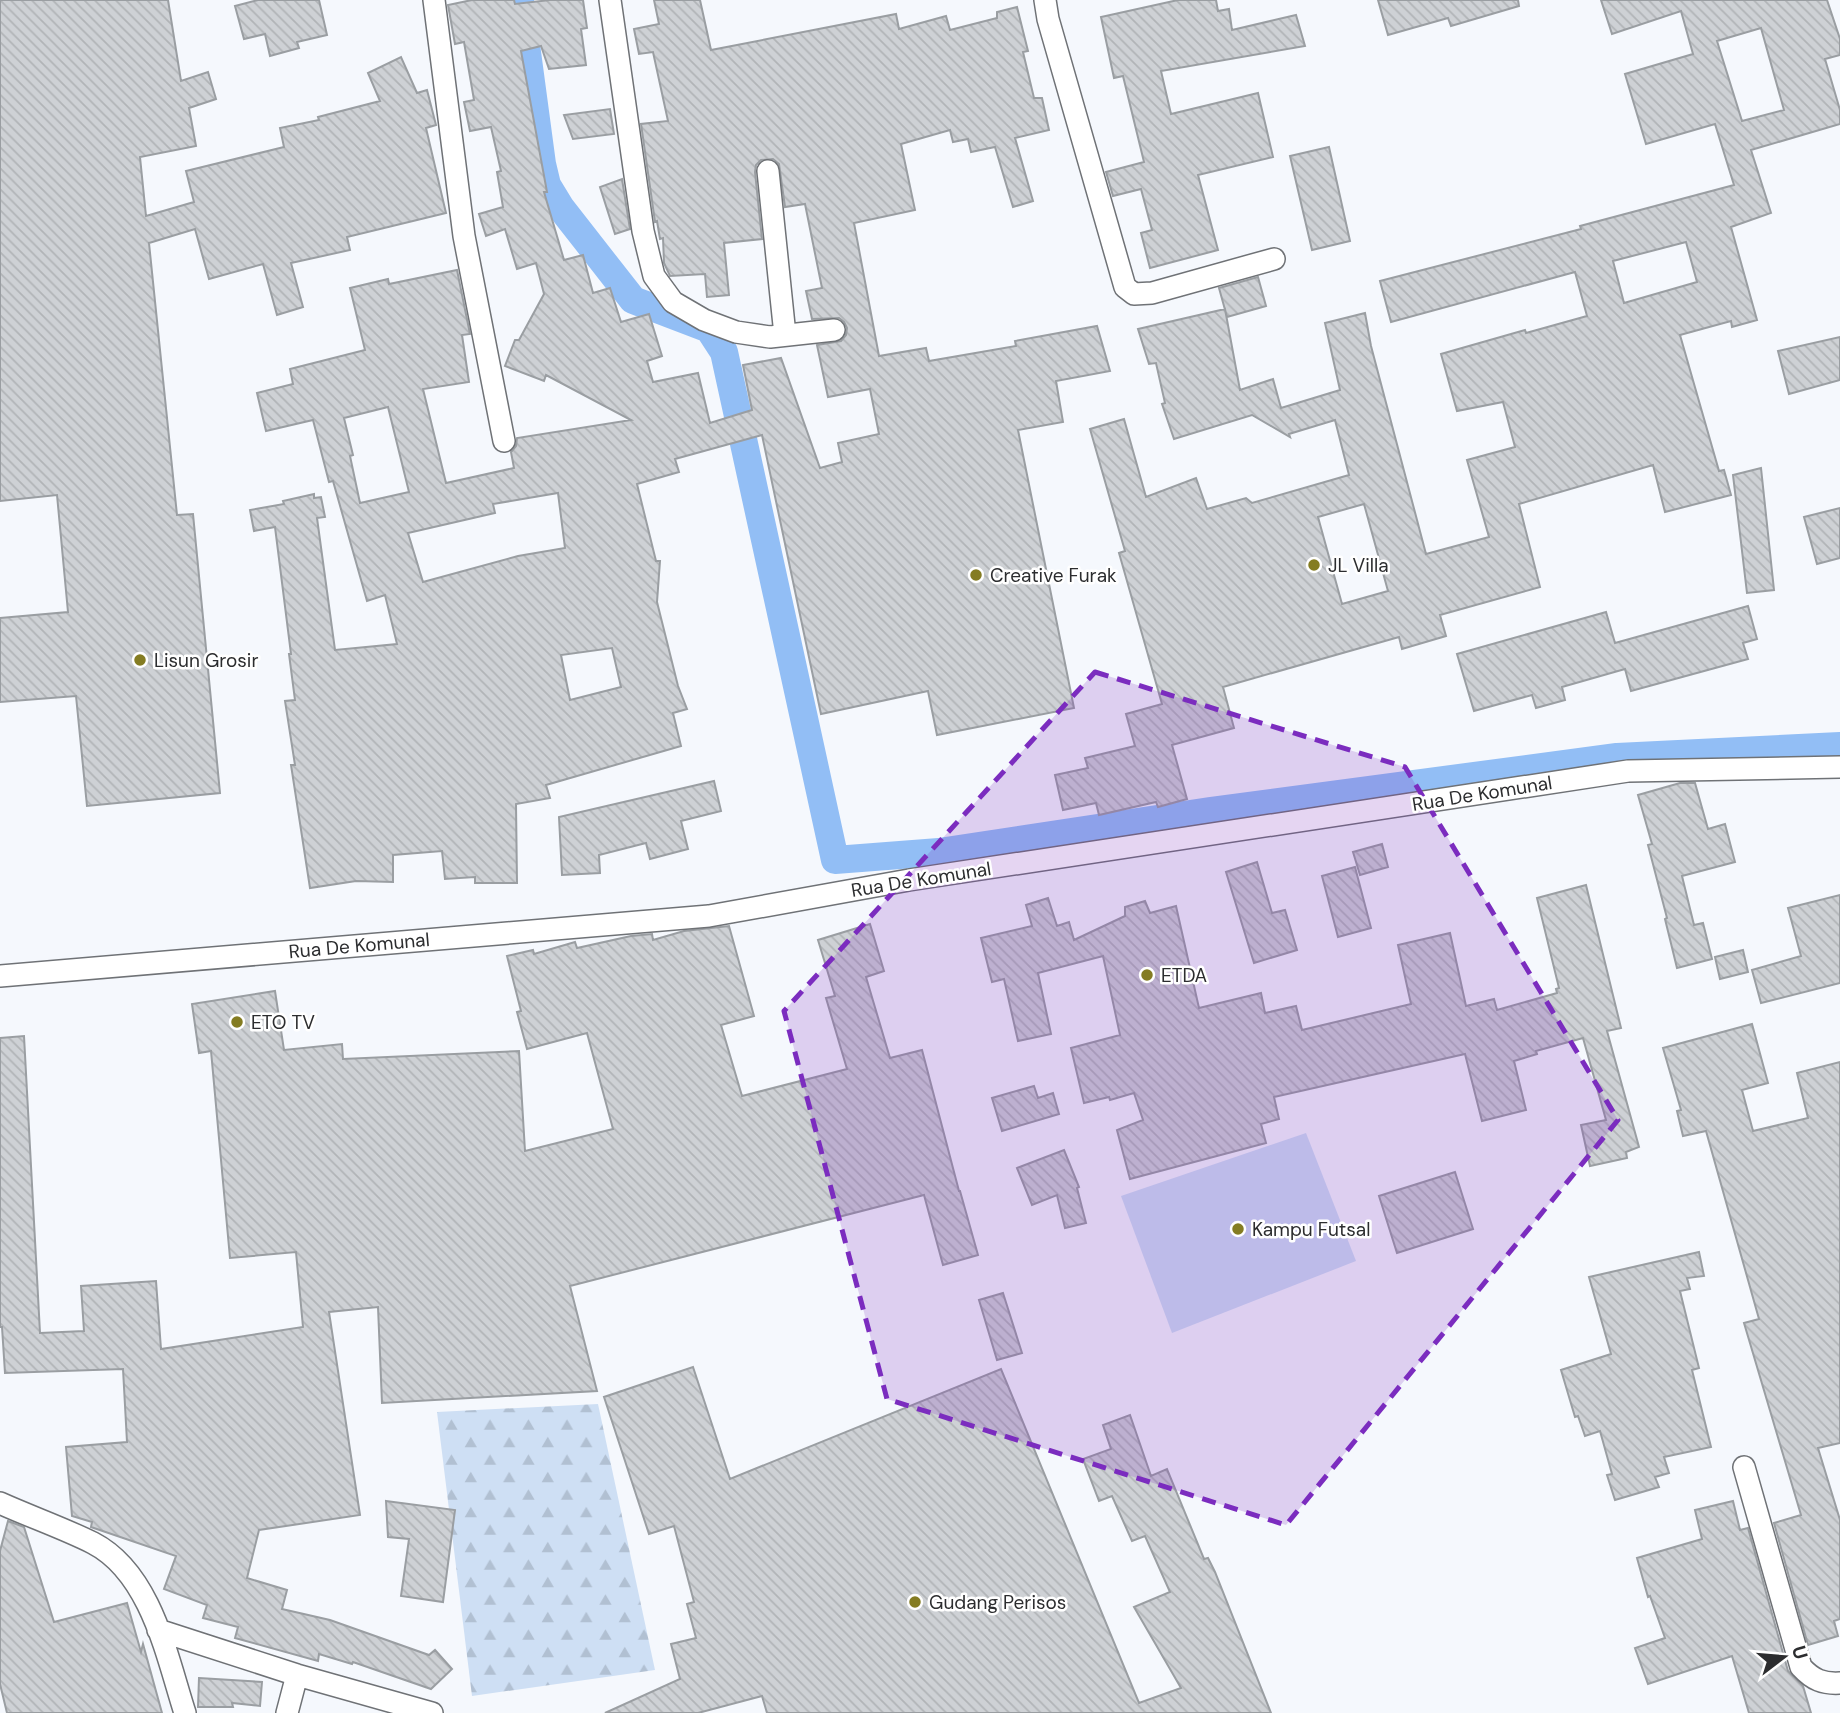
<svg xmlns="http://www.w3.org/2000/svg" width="1840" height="1713" viewBox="0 0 1840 1713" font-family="'DM Sans',sans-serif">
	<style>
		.forest { fill: url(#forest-firs) }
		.pitch { fill: #cedff4 }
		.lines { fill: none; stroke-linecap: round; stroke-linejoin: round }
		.canal { stroke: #92bef5; stroke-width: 28 }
		.building { fill: url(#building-back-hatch); stroke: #9a9ea2; stroke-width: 2; fill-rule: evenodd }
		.minor-casing { stroke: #6f7276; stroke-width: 24 }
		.minor { stroke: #fff; stroke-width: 21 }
		.marked { fill: #7b2cbf; fill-opacity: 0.2; stroke: #7b2cbf; stroke-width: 5; stroke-dasharray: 14 9; stroke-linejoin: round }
		.poi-dot { fill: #847c22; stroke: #fff; stroke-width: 2.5 }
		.labels { text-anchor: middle; stroke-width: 5; stroke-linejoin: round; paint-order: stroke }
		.poi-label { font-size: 19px; fill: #2c2d2f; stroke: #fff; text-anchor: start }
		.street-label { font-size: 19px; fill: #2c2d2f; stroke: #fff }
	</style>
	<defs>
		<pattern id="forest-firs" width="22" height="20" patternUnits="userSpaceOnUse" patternTransform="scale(1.75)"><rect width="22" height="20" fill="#cedff4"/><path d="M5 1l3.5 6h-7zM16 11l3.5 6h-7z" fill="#b1c0d2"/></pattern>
		<pattern id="building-back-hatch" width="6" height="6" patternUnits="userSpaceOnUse" patternTransform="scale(1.75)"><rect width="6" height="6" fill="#ced1d5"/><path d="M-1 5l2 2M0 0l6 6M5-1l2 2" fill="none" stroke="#b1b4b7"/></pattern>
	</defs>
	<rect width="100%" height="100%" fill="#f5f8fd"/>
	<!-- forest -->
	<path class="forest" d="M598 1404 655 1670 472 1696 437 1412Z"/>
	<!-- pitch -->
	<path class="pitch" d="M1306 1133 1356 1261 1172 1333 1121 1196Z"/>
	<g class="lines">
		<!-- canal -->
		<path class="canal" d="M520 0 542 164 547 185 561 208 633 300 709 329 724 352 835 860 939 852 1210 811 1617 757 1840 746"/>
	</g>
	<!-- building -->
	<path class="building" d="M0 0H168L181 81 208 72 216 99 189 108 196 146 140 157 146 216 194 202 186 171 284 147 280 128 319 120 318 117 380 101 368 73 401 57 417 93 427 90 436 125 426 128 446 213 347 237 350 250 291 263 303 307 277 315 263 264 209 279 195 229 149 243 177 515 193 514 220 793 87 806 76 696 0 702V618L68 612 57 495 0 501Z
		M258 0H319L327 35 297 42 299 48 270 56 265 34 244 39 235 6Z
		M472 0H514L515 4 550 0H583L587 28 581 29 586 65 549 69 541 46 521 51 547 192H544L564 260 583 255 593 293 610 288 621 322 649 314 662 356 647 361 653 382 698 373 710 423 752 410 743 365 781 358 820 468 842 462 838 443 879 434 870 389 828 397 817 345 841 341 846 335 847 328 844 322 839 318 812 319 806 291 822 288 805 204 785 207 779 164 773 159 761 160 756 165 755 172 762 239 724 243 729 295 707 297 705 274 670 276 664 263 663 238 660 239 657 221 655 222 641 124 668 121 653 52 639 54 634 29 659 24 654 0H700L711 50 896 14 899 29 946 16 950 30 997 18V12L1017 7 1028 51 1023 52 1034 98H1042L1049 130 1015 138 1033 201 1013 207 995 147 971 152 968 139 953 142 950 130 901 144 915 210 854 223 879 356 926 348 929 361 1016 346 1015 341 1097 326 1110 371 1056 381 1063 422 1018 430 1074 708 937 735 928 691 821 714 762 435 675 459 679 472 637 484 656 561H660L657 602 678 686 687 709 673 713 681 746 546 785 550 798 516 804 517 883H475V877L445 879 442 851 393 855V882L356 881 310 888 291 765H295L285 701 295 700 289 654H291L275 527 254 531 250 510 284 504 283 501 314 494V498L321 497 325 517 317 518 335 650 397 644 385 595 367 601 333 481 329 482 313 420 266 431 257 393 293 384 290 369 365 350 350 288 388 279 389 284 457 270 470 334 462 335 469 382 423 389 446 483 514 468 511 452 516 446 517 438 631 420 546 375 544 381 505 366 515 340H519L544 294 536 263 517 269 505 229 486 236 479 214 503 207 497 172 501 171 491 127 470 131 464 102 474 100 464 42 455 44 448 5ZM388 407 409 492 360 503 350 456 353 455 344 418ZM558 493 565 548 518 556 423 582 408 533 495 513 493 504ZM612 648 621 687 570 700 561 655Z
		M1178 0H1216L1218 11 1229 9 1232 30 1296 15 1305 46 1161 71 1171 114 1258 93 1273 157 1198 175 1218 250 1150 268 1141 233 1152 230 1141 189 1113 196 1106 172 1144 162 1123 76 1114 78 1101 17Z
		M1378 0H1518L1519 6 1451 26 1448 18 1388 35Z
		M1601 0H1827L1840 39V55L1825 59 1840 110V124L1751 150 1771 213 1731 227 1757 320 1732 327 1731 321 1680 335 1719 471 1724 470 1731 495 1665 512 1653 465 1519 504 1540 587 1440 615 1446 636 1402 649 1399 637 1223 687 1234 728 1172 745 1187 799 1158 807 1156 802 1099 815 1096 803 1063 810 1055 775 1088 768 1085 758 1135 746 1126 714 1162 704 1119 553 1125 551 1090 429 1124 419 1146 497 1196 478 1207 509 1246 498 1252 503 1349 475 1335 420 1289 434 1290 437 1252 415 1174 439 1162 404 1165 403 1156 363 1149 364 1138 329 1225 309 1240 390 1273 379 1281 408 1340 390 1325 323 1365 313 1371 346 1426 554 1489 537 1467 460 1515 447 1503 402 1457 411 1441 354 1525 330 1526 333 1587 316 1575 272 1391 322 1380 281 1581 229 1580 226 1734 185 1715 124 1646 144 1625 74 1693 54 1681 11 1612 34ZM1761 28 1784 110 1742 121 1717 41ZM1686 242 1697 282 1624 303 1613 261ZM1364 504 1388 591 1342 604 1318 517Z
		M610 109 614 134 573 139 564 115Z
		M1329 147 1350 241 1312 250 1290 156Z
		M622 179 630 229 615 234 600 187Z
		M1258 277 1266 306 1227 317 1219 288Z
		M1840 337V380L1789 394 1778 351Z
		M1761 468 1774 590 1747 593 1733 475Z
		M1840 508V558L1817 564 1804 517Z
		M1748 606 1757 639 1743 643 1748 659 1631 691 1625 669 1562 687 1565 700 1536 708 1532 695 1474 711 1457 654 1606 612 1615 643Z
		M714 781 721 811 681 821 688 849 650 859 646 843 599 855 600 873 562 875 559 817Z
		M1680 783H1695L1708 829 1725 824 1735 862 1682 876 1694 925 1703 923 1712 959 1677 968 1665 919 1667 918 1648 845 1652 844 1638 795Z
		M1382 844 1388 867 1360 875 1353 852Z
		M1257 862 1272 913 1285 910 1297 950 1254 963 1226 872Z
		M1355 867 1371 928 1338 937 1322 876Z
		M1586 885 1621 1028 1607 1031 1639 1147 1626 1152 1627 1158 1590 1166 1581 1125 1606 1120 1583 1038 1536 1051 1537 1054 1514 1061 1526 1110 1482 1121 1465 1054 1274 1097 1279 1119 1261 1124 1266 1143 1130 1179 1117 1130 1143 1120 1134 1093 1110 1100 1109 1097 1084 1103 1071 1048 1120 1035 1103 956 1038 973 1051 1034 1018 1041 1004 979 992 982 981 938 1032 926 1026 905 1048 898 1057 926 1069 922 1074 940 1125 916V907L1145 901 1150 913 1176 906 1199 1008 1261 993 1265 1013 1296 1006 1302 1030 1411 1004 1398 945 1450 933 1466 1006 1494 999 1497 1010 1557 993 1556 989 1559 988 1537 898Z
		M1840 895V983L1761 1003 1752 970 1801 956 1788 908Z
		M870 924 884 971 866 977 890 1058 922 1050 959 1191H960L978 1255 943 1265 924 1195 570 1286 597 1391 382 1403 378 1307 329 1312 360 1515 259 1530 247 1578 287 1590 282 1609 330 1620 429 1655 435 1650 452 1669 431 1689 353 1662 352 1664 319 1654 318 1661 235 1638 238 1627 203 1618 207 1605 164 1589 176 1556 91 1527 92 1522 72 1516 66 1447 127 1442 123 1369 5 1373 2 1327H0V1038L24 1036 40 1333 84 1331 81 1286 156 1281 161 1349 303 1327 296 1252 230 1258 211 1051 199 1053 192 1004 275 991 284 1050 342 1044 343 1059 519 1051 525 1151 613 1129 587 1033 527 1049 517 1012 521 1011 507 956 533 950 534 954 575 942 577 948 631 936 652 934 653 940 684 931 729 926 754 1016 721 1025 742 1096 847 1069 826 998 835 996 818 940Z
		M1743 950 1748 972 1720 979 1715 957Z
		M1752 1024 1768 1083 1742 1090 1753 1131 1808 1118 1797 1073 1840 1062V1443L1818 1448 1840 1520V1619L1834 1621 1838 1636 1808 1645 1774 1523 1801 1515 1744 1323 1759 1319 1706 1131 1683 1136 1677 1111 1681 1110 1663 1048Z
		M1034 1086 1038 1098 1053 1093 1059 1114 1002 1131 992 1098Z
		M1064 1150 1079 1187 1077 1188 1086 1223 1065 1228 1057 1195 1032 1205 1017 1168Z
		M1455 1172 1473 1229 1397 1253 1379 1196Z
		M1699 1252 1704 1276 1687 1278 1690 1289 1680 1291 1699 1368 1692 1370 1711 1447 1664 1457 1669 1473 1655 1477 1659 1487 1615 1500 1607 1475 1612 1474 1600 1431 1585 1436 1578 1416 1575 1417 1561 1370 1611 1354 1589 1277Z
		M1003 1293 1022 1353 997 1360 979 1300Z
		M693 1367 730 1479 1001 1369 1139 1703 1181 1688 1134 1607 1170 1592 1145 1536 1132 1541 1112 1496 1099 1501 1083 1459 1111 1449 1103 1425 1130 1415 1151 1476 1167 1469 1204 1559 1208 1558 1215 1572 1271 1713H767L762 1696 698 1713H605L680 1679 671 1644 696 1638 687 1604 694 1602 674 1526 649 1534 604 1397Z
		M386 1501 455 1510 443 1602 401 1596 409 1539 388 1537Z
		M1733 1501 1740 1530 1748 1528 1788 1671 1803 1686 1811 1713H1749L1732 1656 1648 1684 1635 1648 1665 1638 1650 1596 1648 1597 1637 1558 1702 1539 1695 1510Z
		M8 1521 24 1527 54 1622 127 1603 141 1652 143 1644 162 1713H7L0 1684V1551Z
		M199 1678 262 1682 260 1706 232 1703 233 1707H198Z"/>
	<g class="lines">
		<!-- minor casing -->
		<g class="minor-casing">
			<path id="minor" d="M434 0 464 236 504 441
				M610 0 643 231 654 276 673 302 704 320 736 332 770 337 834 330
				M1045 0 1048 19 1125 287 1134 294 1152 293 1274 259
				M768 171 785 335
				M0 976 709 916 909 880 1628 771 1840 767
				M1744 1467 1801 1667C1813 1680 1823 1684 1840 1683
				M0 1503C31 1517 63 1528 93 1543 151 1573 167 1657 185 1713
				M158 1630 297 1675 432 1713
				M287 1713 297 1675"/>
		</g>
		<!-- minor -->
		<use href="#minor" class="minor"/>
	</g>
	<!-- marked area -->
	<path class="marked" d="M1095 672 1405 767 1618 1120 1286 1525 887 1399 784 1011Z"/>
	<!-- markers -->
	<g class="poi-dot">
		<circle cx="1314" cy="565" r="7"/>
		<circle cx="976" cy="575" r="7"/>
		<circle cx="140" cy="660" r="7"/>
		<circle cx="1147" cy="975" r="7"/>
		<circle cx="237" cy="1022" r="7"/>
		<circle cx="1238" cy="1229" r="7"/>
		<circle cx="915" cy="1602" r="7"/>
	</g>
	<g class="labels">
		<!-- poi labels -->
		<g class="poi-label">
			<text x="1328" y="572">JL Villa</text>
			<text x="990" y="582">Creative Furak</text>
			<text x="154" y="667">Lisun Grosir</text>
			<text x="1161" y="982">ETDA</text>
			<text x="251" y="1029">ETO TV</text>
			<text x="1252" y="1236">Kampu Futsal</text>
			<text x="929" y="1609">Gudang Perisos</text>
		</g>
		<!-- street labels -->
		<g class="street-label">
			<text transform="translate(1482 793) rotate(-9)" y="7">Rua De Komunal</text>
			<text transform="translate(921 879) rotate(-9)" y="7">Rua De Komunal</text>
			<text transform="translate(359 945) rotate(-5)" y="7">Rua De Komunal</text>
		</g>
	</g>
	<!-- north arrow -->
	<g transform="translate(1784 1657) rotate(74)" stroke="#ffffff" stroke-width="5" paint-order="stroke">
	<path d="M0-5L12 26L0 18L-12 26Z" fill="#2c2d2f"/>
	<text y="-10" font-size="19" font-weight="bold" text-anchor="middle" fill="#2c2d2f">U</text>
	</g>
</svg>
